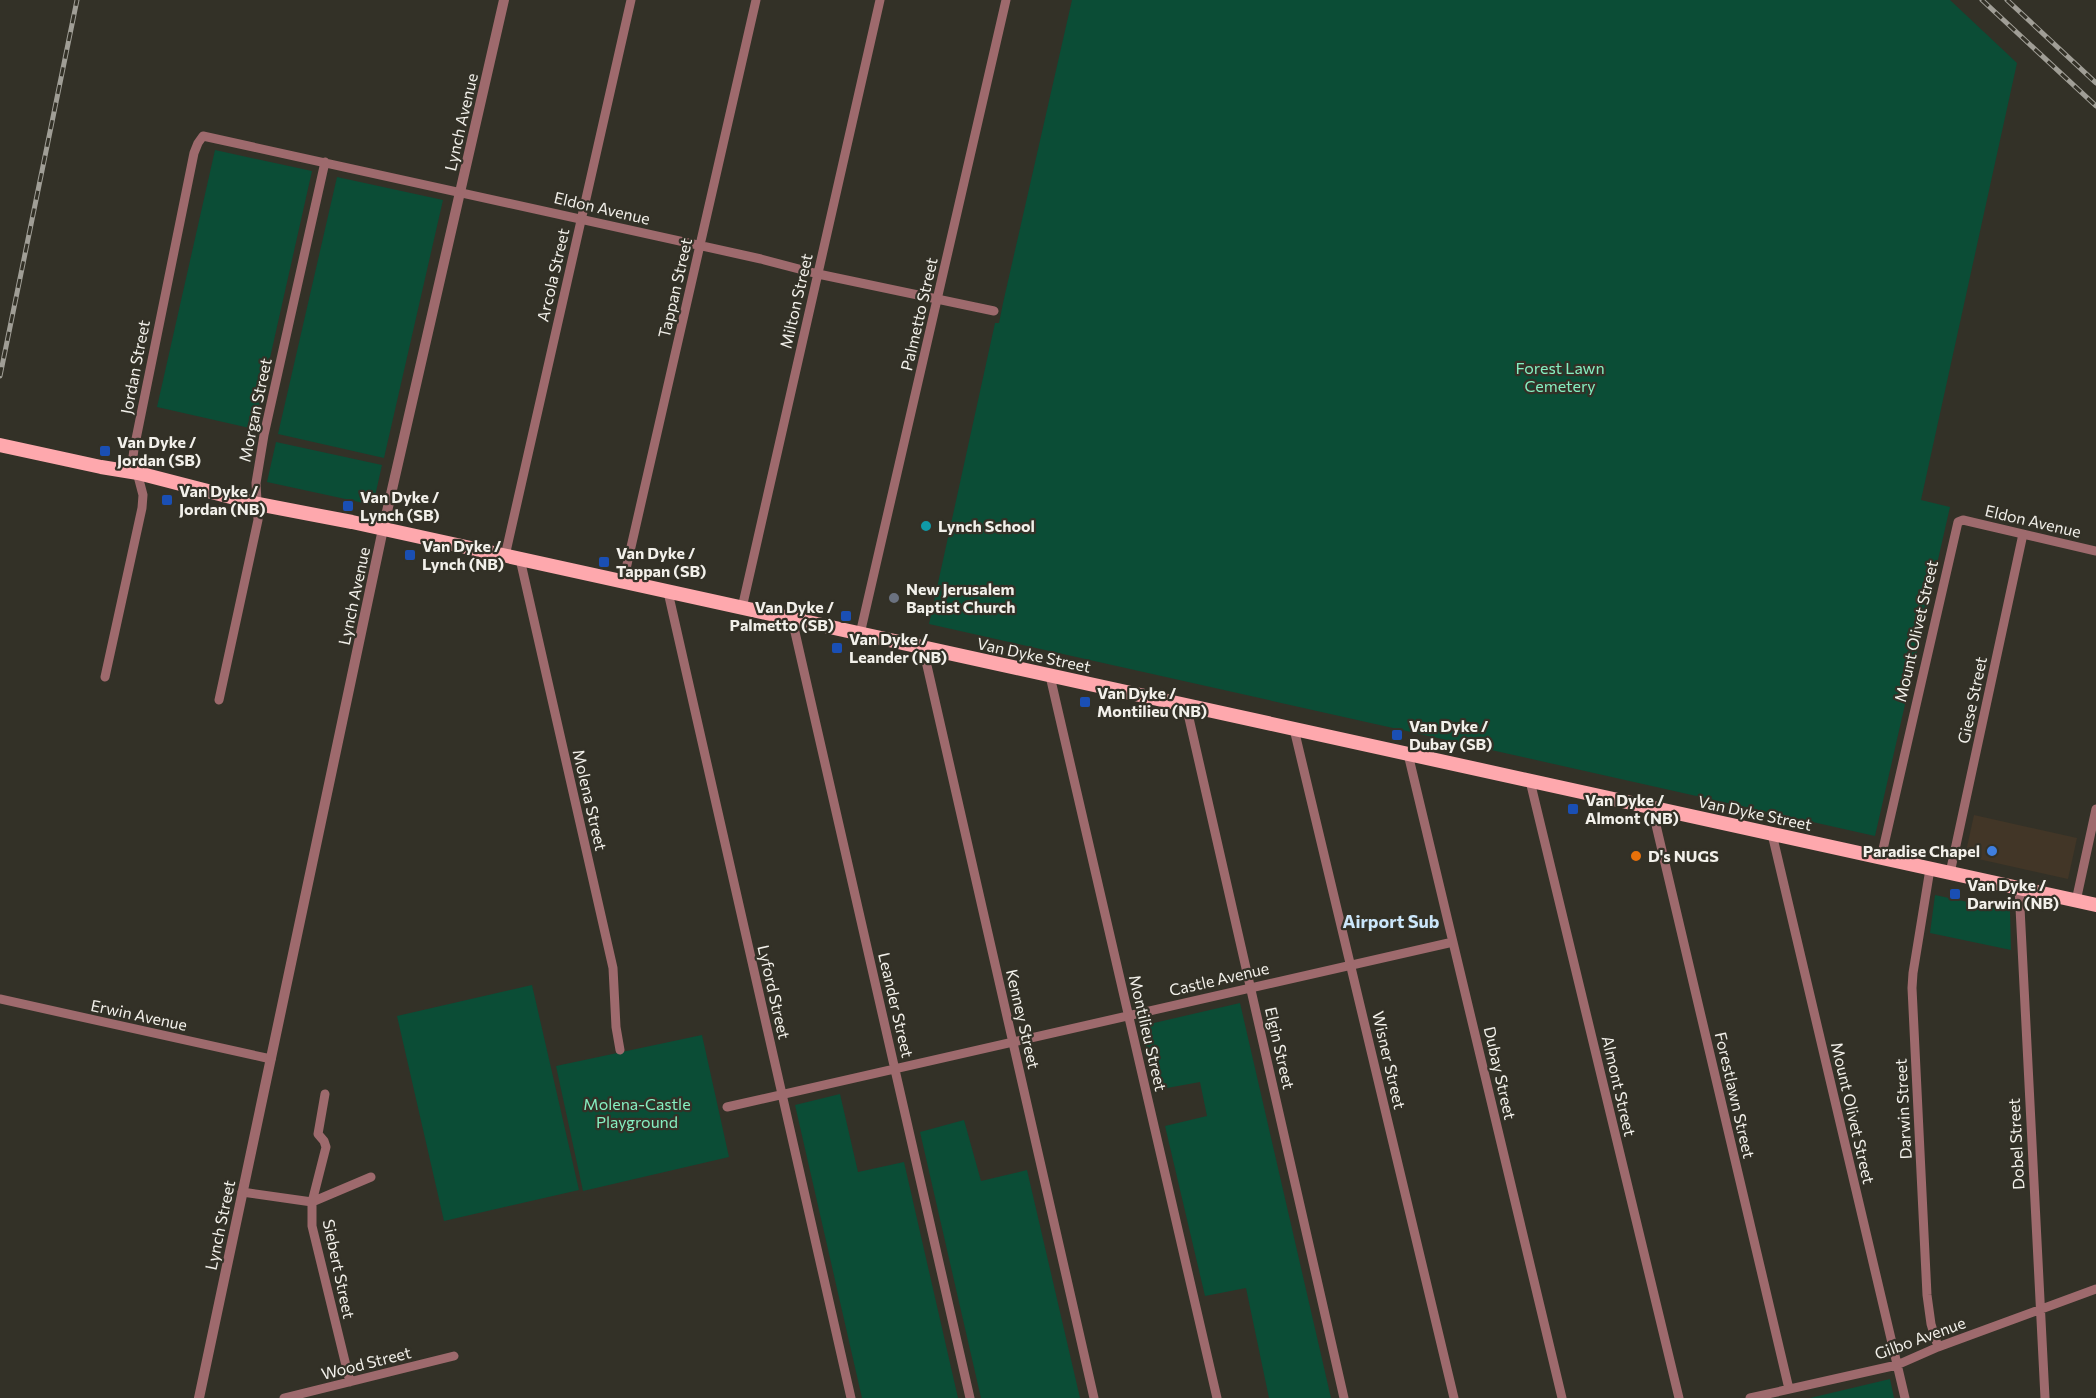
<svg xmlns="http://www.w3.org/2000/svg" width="2096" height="1398" viewBox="0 0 2096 1398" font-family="Commissioner,sans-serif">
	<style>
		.commercial { fill: #423627 }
		.green { fill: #0b4d36 }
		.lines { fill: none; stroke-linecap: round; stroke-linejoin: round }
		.minor { stroke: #9e6a6d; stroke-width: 9 }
		.tertiary { stroke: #9e6a6d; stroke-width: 10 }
		.primary { stroke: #fea8ad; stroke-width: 14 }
		.rail-casing { stroke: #a09e96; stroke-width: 5 }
		.rail { stroke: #333127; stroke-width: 3; stroke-dasharray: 9; stroke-linecap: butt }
		.transit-dot { fill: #1a4fb4; stroke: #333127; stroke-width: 2 }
		.culture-dot { fill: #0f9aa8; stroke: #333127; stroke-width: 2 }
		.worship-dot { fill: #6b7280; stroke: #333127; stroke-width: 2 }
		.shop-dot { fill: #3f7fe0; stroke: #333127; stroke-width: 2 }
		.food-dot { fill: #e8710a; stroke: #333127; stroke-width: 2 }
		.labels { text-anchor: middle; stroke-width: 4.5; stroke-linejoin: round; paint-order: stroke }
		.street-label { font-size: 16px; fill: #f2f0ea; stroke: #333127 }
		.park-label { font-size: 16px; fill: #86efc1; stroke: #333127 }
		.poi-label { font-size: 16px; font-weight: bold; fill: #f2f0ea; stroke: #333127; text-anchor: start }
		.neighbourhood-label { font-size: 18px; font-weight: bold; fill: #cbe6fa; stroke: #333127 }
	</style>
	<rect width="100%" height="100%" fill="#333127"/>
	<!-- commercial -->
	<path class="commercial" d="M1974 815 2077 838 2068 879 1965 856Z"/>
	<!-- green -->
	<path class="green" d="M1072 0H1950L2017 63 1921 500 1950 507 1875 836 929 624 995 323H999L1003 303Z
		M215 150 312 171 254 429 157 407Z
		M337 177 443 200 384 458 278 434Z
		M276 442 382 465 373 505 267 482Z
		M1935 895 2010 911 2011 950 1930 933Z
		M532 985 579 1190 444 1221 397 1016Z
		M1240 1003 1331 1398H1269L1246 1288 1205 1296 1165 1126 1207 1116 1200 1082 1156 1090 1141 1026Z
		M702 1035 729 1157 583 1191 556 1066Z
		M840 1094 858 1172 904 1162 958 1398H862L795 1105Z
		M964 1120 981 1181 1027 1170 1080 1398H981L920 1132Z
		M1890 1379 1894 1398H1810Z"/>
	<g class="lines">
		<!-- minor -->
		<path class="minor" d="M505 556 631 0
			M520 559 613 968 616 1027 620 1050
			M623 582 756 0
			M668 592 851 1398
			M742 608 880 0
			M792 619 970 1398
			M860 634 1006 0
			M923 648 1094 1398
			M1050 676 1217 1398
			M105 677 142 508 143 495 133 457 134 449 194 153 198 143 203 136 761 259 818 274 994 311
			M219 700 258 520 256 483 264 435 325 162
			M1186 705 1344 1398
			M1294 729 1454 1398
			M1408 754 1562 1398
			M1530 781 1679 1398
			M1652 808 1789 1389
			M1772 834 1905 1398
			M1881 858 1958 522 1963 520 2096 551
			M1930 869 1913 973 1912 988 1927 1295 1931 1324 1938 1347
			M1950 873 2023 534
			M2019 888 2045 1398
			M2076 901 2096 809
			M0 999 271 1059
			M325 1094 318 1134 324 1141 326 1147 312 1202V1226L350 1382
			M727 1107 1453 942
			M242 1192 312 1202 371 1177
			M284 1398 454 1356
			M1750 1398 1897 1365 1938 1347 2096 1289"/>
		<!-- tertiary -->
		<path class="tertiary" d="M199 1398 383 529 504 0"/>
		<!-- primary -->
		<path class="primary" d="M0 445 101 467 138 473 258 504 352 522 2096 905"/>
		<!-- rail casing -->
		<g class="rail-casing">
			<path id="rail" d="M1982 0 2096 106
				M2007 0 2096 83
				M0 376 77 0"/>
		</g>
		<!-- rail -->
		<use href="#rail" class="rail"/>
	</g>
	<!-- markers -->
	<g class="transit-dot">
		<rect x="99" y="445" width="12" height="12" rx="3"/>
		<rect x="161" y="494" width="12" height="12" rx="3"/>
		<rect x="342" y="500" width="12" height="12" rx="3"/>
		<rect x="404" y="549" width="12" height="12" rx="3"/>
		<rect x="598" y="556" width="12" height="12" rx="3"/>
		<rect x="840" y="610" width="12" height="12" rx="3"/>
		<rect x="831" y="642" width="12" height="12" rx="3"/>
		<rect x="1079" y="696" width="12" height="12" rx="3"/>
		<rect x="1391" y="729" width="12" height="12" rx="3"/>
		<rect x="1567" y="803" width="12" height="12" rx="3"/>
		<rect x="1949" y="888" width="12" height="12" rx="3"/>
	</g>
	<circle class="culture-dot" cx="926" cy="526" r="6"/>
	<circle class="worship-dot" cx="894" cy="598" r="6"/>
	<circle class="shop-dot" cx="1992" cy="851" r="6"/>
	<circle class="food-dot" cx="1636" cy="856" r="6"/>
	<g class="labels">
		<!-- street labels -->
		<g class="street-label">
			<text transform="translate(461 122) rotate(-77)" y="6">Lynch Avenue</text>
			<text transform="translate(602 208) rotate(13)" y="6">Eldon Avenue</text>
			<text transform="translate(553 275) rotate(-77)" y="6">Arcola Street</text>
			<text transform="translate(675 288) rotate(-77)" y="6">Tappan Street</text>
			<text transform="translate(796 301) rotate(-77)" y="6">Milton Street</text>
			<text transform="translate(919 314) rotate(-77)" y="6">Palmetto Street</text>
			<text transform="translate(135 367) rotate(-79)" y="6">Jordan Street</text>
			<text transform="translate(255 410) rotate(-78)" y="6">Morgan Street</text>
			<text transform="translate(2033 521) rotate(13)" y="6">Eldon Avenue</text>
			<text transform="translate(354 596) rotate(-78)" y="6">Lynch Avenue</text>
			<text transform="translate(1916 631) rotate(-77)" y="6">Mount Olivet Street</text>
			<text transform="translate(1034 655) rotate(12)" y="6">Van Dyke Street</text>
			<text transform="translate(1972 700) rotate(-78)" y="6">Giese Street</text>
			<text transform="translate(590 800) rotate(77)" y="6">Molena Street</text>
			<text transform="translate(1755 813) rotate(12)" y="6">Van Dyke Street</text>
			<text transform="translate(1219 979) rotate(-13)" y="6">Castle Avenue</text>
			<text transform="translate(774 992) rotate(77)" y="6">Lyford Street</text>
			<text transform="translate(896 1005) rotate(77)" y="6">Leander Street</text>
			<text transform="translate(139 1015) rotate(12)" y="6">Erwin Avenue</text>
			<text transform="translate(1023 1019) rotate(77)" y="6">Kenney Street</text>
			<text transform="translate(1148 1033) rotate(77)" y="6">Montilieu Street</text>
			<text transform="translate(1280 1048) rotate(77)" y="6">Elgin Street</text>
			<text transform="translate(1389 1060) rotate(77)" y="6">Wisner Street</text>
			<text transform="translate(1500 1073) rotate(77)" y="6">Dubay Street</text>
			<text transform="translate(1619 1086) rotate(77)" y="6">Almont Street</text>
			<text transform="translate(1735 1095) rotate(77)" y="6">Forestlawn Street</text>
			<text transform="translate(1903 1109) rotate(-93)" y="6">Darwin Street</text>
			<text transform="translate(1853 1113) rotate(77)" y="6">Mount Olivet Street</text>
			<text transform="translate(2016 1144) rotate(-93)" y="6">Dobel Street</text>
			<text transform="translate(220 1225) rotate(-78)" y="6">Lynch Street</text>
			<text transform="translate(339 1269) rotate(78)" y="6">Siebert Street</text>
			<text transform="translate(1920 1338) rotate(-20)" y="6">Gilbo Avenue</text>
			<text transform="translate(366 1363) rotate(-14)" y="6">Wood Street</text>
		</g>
		<!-- park labels -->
		<g class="park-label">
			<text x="1560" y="374">Forest Lawn<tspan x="1560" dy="18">Cemetery</tspan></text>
			<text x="637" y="1110">Molena-Castle<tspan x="637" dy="18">Playground</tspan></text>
		</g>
		<!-- poi labels -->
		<g class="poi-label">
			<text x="117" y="448">Van Dyke /<tspan x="117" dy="18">Jordan (SB)</tspan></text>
			<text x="179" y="497">Van Dyke /<tspan x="179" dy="18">Jordan (NB)</tspan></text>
			<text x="360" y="503">Van Dyke /<tspan x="360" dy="18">Lynch (SB)</tspan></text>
			<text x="938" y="532">Lynch School</text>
			<text x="422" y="552">Van Dyke /<tspan x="422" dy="18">Lynch (NB)</tspan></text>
			<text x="616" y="559">Van Dyke /<tspan x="616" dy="18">Tappan (SB)</tspan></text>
			<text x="906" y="595">New Jerusalem<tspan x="906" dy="18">Baptist Church</tspan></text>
			<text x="834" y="613" text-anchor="end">Van Dyke /<tspan x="834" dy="18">Palmetto (SB)</tspan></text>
			<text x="849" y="645">Van Dyke /<tspan x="849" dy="18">Leander (NB)</tspan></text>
			<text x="1097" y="699">Van Dyke /<tspan x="1097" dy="18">Montilieu (NB)</tspan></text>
			<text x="1409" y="732">Van Dyke /<tspan x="1409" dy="18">Dubay (SB)</tspan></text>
			<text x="1585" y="806">Van Dyke /<tspan x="1585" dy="18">Almont (NB)</tspan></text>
			<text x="1980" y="857" text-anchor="end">Paradise Chapel</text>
			<text x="1648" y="862">D's NUGS</text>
			<text x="1967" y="891">Van Dyke /<tspan x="1967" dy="18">Darwin (NB)</tspan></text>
		</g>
		<!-- neighbourhood labels -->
		<g class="neighbourhood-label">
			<text x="1391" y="928">Airport Sub</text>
		</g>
	</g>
</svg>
